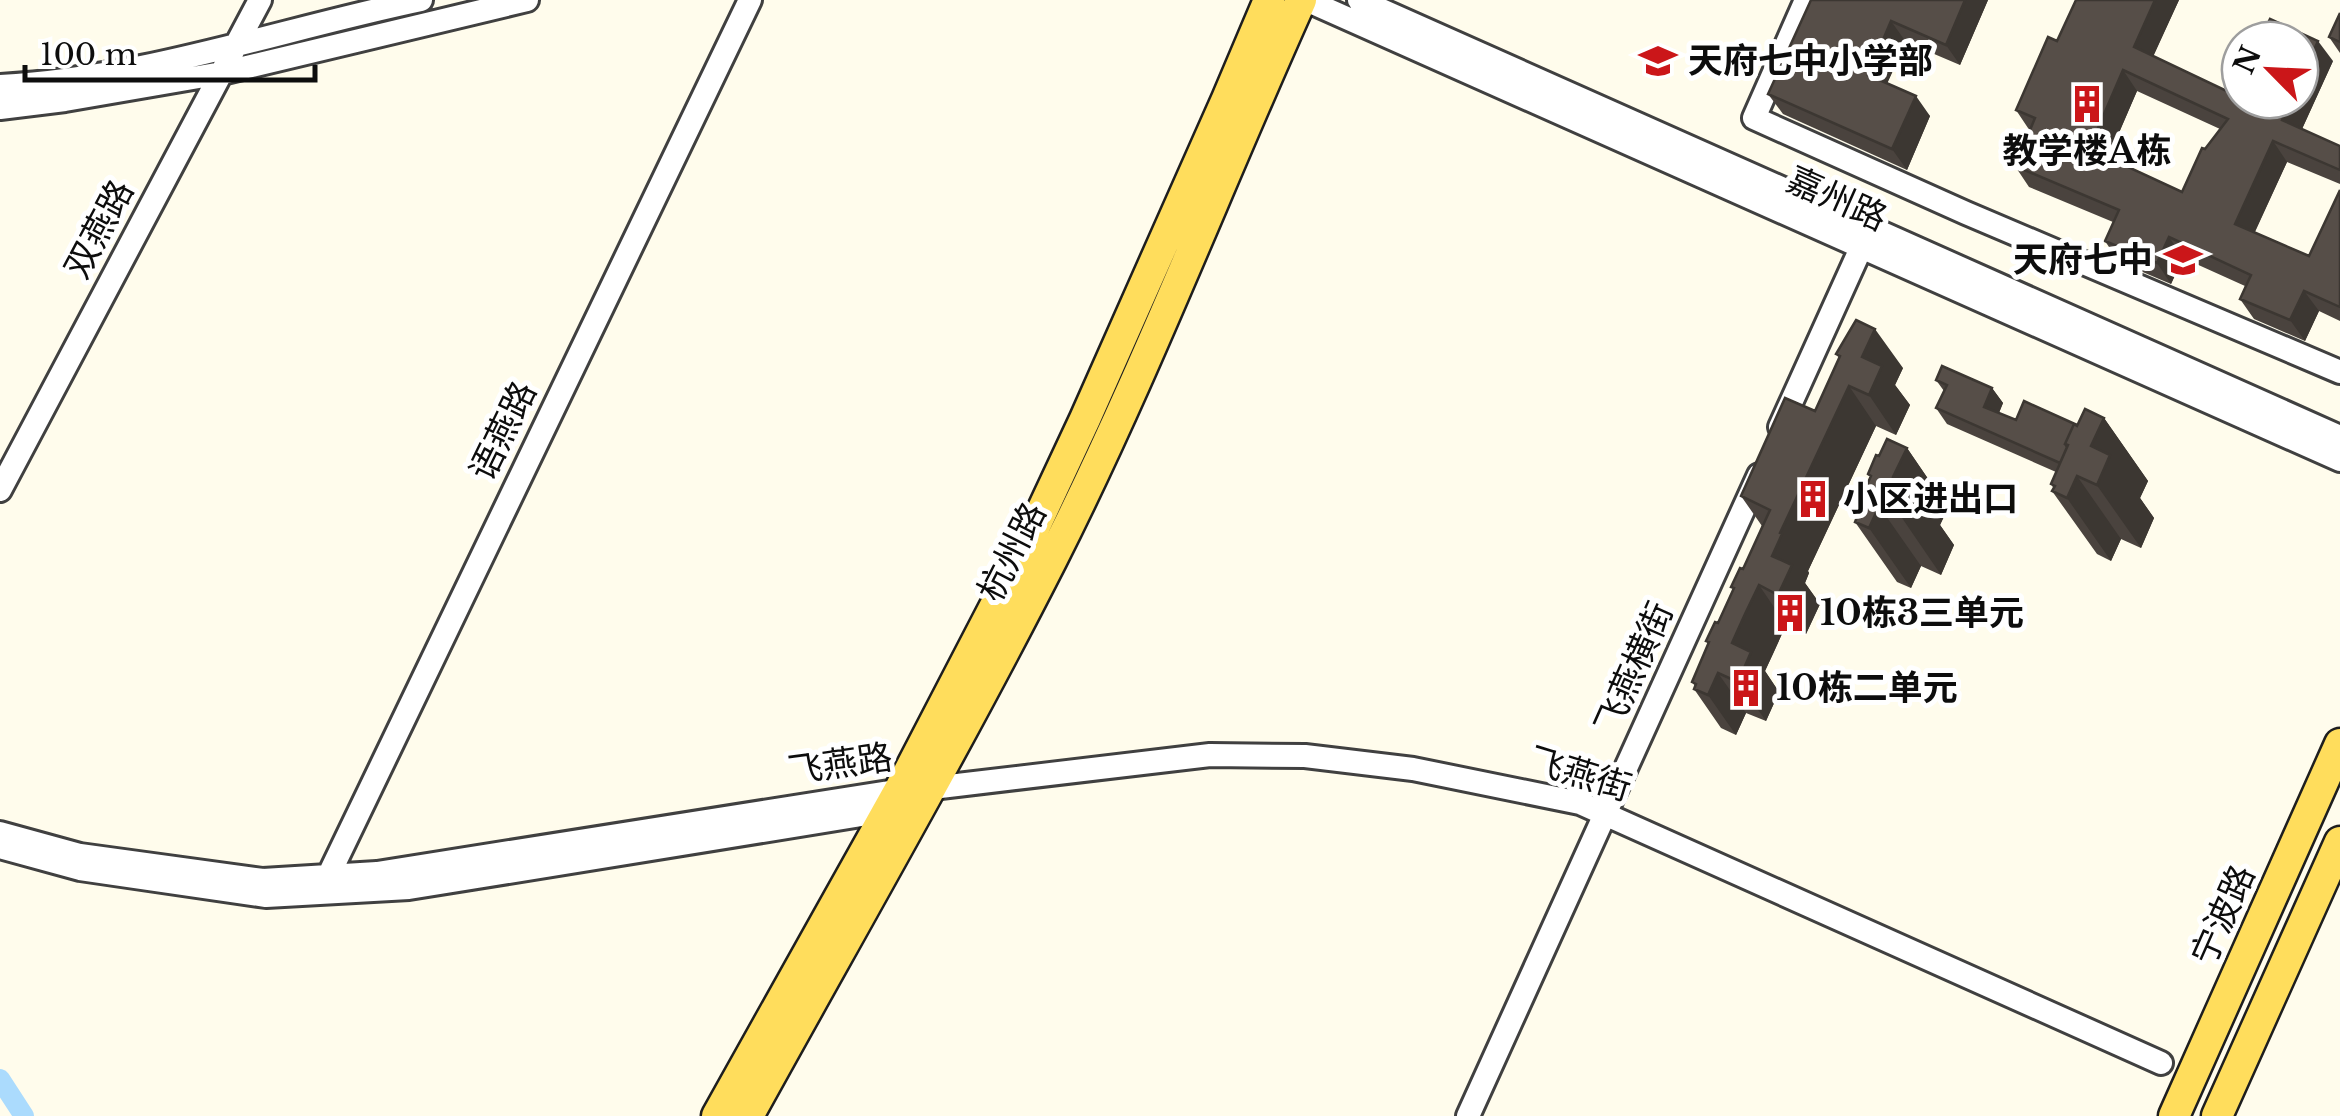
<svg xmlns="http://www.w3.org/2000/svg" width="2340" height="1116" viewBox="0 0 2340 1116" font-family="'Libre Baskerville','Noto Sans SC',serif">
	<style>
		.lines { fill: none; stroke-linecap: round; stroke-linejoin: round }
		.canal { stroke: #abdbfd; stroke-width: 20 }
		.minor-casing { stroke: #404040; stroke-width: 28 }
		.major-casing { stroke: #1e1e1e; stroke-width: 35 }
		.minor { stroke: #fff; stroke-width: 22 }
		.major { stroke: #ffdd5c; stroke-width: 30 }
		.wall { fill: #4a433e; fill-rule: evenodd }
		.shaded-wall { fill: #3c3732 }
		.building { fill: #564e48; stroke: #3c3732; stroke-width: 2.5; fill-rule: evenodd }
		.labels { text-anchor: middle; stroke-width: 10; stroke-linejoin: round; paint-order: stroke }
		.poi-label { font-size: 35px; font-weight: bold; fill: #0d0d0d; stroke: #fff; text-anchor: start }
		.street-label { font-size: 35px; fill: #0d0d0d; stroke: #fff }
	</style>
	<rect width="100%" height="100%" fill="#fffcec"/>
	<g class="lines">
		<!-- canal -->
		<path class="canal" d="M0 1079 24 1116"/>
		<!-- minor casing -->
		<g class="minor-casing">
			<path id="minor" d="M1306 0 2340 460
				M1359 0 2340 437
				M1806 0 1754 118 1966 213 2340 372
				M0 86C142 79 282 29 421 0
				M0 108 65 100 222 73 527 0
				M1780 427 1861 248
				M0 490 260 0
				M932 788 1210 755 1305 756 1413 769 1580 803 2161 1063
				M0 833 80 855 263 880 377 873 908 789
				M0 847 80 869 266 896 409 888 886 811 894 807
				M324 885 750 0
				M1468 1116 1759 475"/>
		</g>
		<!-- major casing -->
		<g class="major-casing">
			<path id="major" d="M717 1116 900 789 1020 558 1085 419 1227 99 1269 0
				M748 1116C850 931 956 748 1052 559 1144 377 1217 186 1301 0
				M2174 1116 2340 744
				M2217 1116 2340 842"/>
		</g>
		<!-- minor -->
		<use href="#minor" class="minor"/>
		<!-- major -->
		<use href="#major" class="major"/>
	</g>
	<!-- wall -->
	<path class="wall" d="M1811 0H1988L1960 65 1906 42 1887 83 1930 116 1907 170 1783 114 1768 94Z
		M2076 0H2179L2153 56 2235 95 2333 61 2302 129 2340 146V184L2287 162 2255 232 2309 256 2340 190V321L2319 311 2305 341 2254 319 2240 299 2245 286 2183 258 2171 284 2119 262 2105 241 2113 222 2029 187 2015 166 2030 131 2016 110 2057 41ZM2137 91 2220 129 2182 192 2108 158Z
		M2340 13V53L2329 37Z
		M1836 354 1903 368 1895 385 1910 405 1896 435 1876 426 1808 571 1809 573 1805 583 1820 604 1806 634 1786 625 1773 654 1765 671 1779 692 1766 721 1746 713 1736 735 1721 728 1694 689 1695 686 1692 682 1708 644 1706 641 1718 623 1733 589 1731 587 1743 569 1762 526 1741 496 1815 411 1839 358Z
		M1936 380 1992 388 2003 403 1999 413 2016 420 2077 425 2104 418 2148 481 2140 498 2154 518 2141 548 2121 539 2111 561 2097 554 2052 491 2054 489 2051 484 2056 472 1947 424 1936 408 1944 391Z
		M1907 448 1948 508 1940 525 1954 545 1941 575 1921 566 1911 588 1897 582 1855 522 1856 519 1853 515 1870 477 1868 474 1879 456Z"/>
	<!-- shaded-wall -->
	<path class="shaded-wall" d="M1965 0H1988L1960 65 1946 45Z
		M2155 0H2179L2148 68 2134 47Z
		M1891 21 1906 42 1882 95 1868 75Z
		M2318 41 2333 61 2297 140 2282 120 2291 100H2300V81Z
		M2123 70 2137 91 2103 170 2089 149Z
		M1916 96 1930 116 1907 170 1892 149Z
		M2273 141 2287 162 2249 244 2235 224Z
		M2169 237 2183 258 2171 284 2157 263Z
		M2304 291 2319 311 2305 341 2290 320Z
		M1875 329 1903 368 1895 385 1910 405 1896 435 1869 395 1862 357Z
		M1849 386 1876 426 1808 571 1809 573 1805 583 1820 604 1806 634 1778 595 1772 556 1780 533Z
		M1992 388 2003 403 1995 422 1984 407Z
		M2104 418 2148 481 2140 498 2154 518 2141 548 2077 457Z
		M1907 448 1948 508 1940 525 1954 545 1941 575 1900 515 1893 477Z
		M2077 476 2121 539 2111 561 2067 498Z
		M1879 506 1921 566 1911 588 1869 528Z
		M1759 585 1786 625 1765 671 1779 692 1766 721 1738 682 1732 643Z
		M1718 673 1746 713 1736 735 1708 695Z"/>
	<!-- building -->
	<path class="building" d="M1811 0H1965L1946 45 1891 21 1868 75 1916 96 1892 149 1768 94Z
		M2076 0H2155L2134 47 2235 95 2240 84V100H2291L2282 120 2340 146V170L2273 141 2235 224 2309 256 2340 190V307L2304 291 2290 320 2240 299 2251 275 2169 237 2157 263 2105 241 2119 210 2015 166 2035 118 2016 110 2048 37 2057 41ZM2123 70 2228 119 2205 149 2202 148 2182 192 2089 149Z
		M2340 13V42L2329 37Z
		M2270 19 2318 41 2300 81V40H2260Z
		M1856 320 1875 329 1862 357 1882 366 1869 395 1849 386 1780 533 1782 534 1772 556 1792 565 1778 595 1759 585 1745 614 1732 643 1751 652 1738 682 1718 673 1708 695 1694 689 1696 684 1692 682 1709 642 1706 641 1715 622 1718 623 1734 588 1731 587 1740 568 1743 569 1770 510 1741 496 1785 398 1815 411 1840 356 1836 354Z
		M1942 366 1992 388 1984 407 2016 420 2024 401 2077 425 2074 424 2065 444 2067 447 2060 463 1936 408 1947 385 1936 380Z
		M2085 409 2104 418 2091 446 2110 455 2097 485 2077 476 2067 498 2052 491 2055 486 2051 484 2068 445 2065 444 2074 424 2077 426Z
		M1887 439 1907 448 1893 477 1913 486 1900 515 1879 506 1869 528 1855 522 1857 517 1853 515 1871 476 1868 474 1876 455 1879 456Z"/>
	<!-- icons -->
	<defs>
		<g id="school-bare" transform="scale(3)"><path d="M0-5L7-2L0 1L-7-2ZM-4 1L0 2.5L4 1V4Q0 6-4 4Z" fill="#cb1619" stroke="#fff" stroke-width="2.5" paint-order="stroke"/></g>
		<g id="building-bare" transform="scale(3)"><path d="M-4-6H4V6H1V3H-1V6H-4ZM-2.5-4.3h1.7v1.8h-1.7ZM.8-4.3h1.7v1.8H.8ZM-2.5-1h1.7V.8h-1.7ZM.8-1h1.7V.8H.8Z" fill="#cb1619" stroke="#fff" stroke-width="2.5" paint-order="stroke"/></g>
	</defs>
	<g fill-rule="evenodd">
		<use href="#school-bare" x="1658" y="61"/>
		<use href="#building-bare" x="2087" y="104"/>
		<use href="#school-bare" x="2183" y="260"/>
		<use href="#building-bare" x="1813" y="499"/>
		<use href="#building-bare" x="1790" y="613"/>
		<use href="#building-bare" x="1746" y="688"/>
	</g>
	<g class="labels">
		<!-- poi labels -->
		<g class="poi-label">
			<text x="1688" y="73">天府七中小学部</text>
			<text x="2087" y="163" text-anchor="middle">教学楼A栋</text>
			<text x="2153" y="272" text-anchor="end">天府七中</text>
			<text x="1843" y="511">小区进出口</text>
			<text x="1820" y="625">10栋3三单元</text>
			<text x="1776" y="700">10栋二单元</text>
		</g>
		<!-- street labels -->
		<g class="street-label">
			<text transform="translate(1837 199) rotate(24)" y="12">嘉州路</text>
			<text transform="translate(99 229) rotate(-62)" y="12">双燕路</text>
			<text transform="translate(503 431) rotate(-64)" y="12">语燕路</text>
			<text transform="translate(1012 552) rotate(-63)" y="12">杭州路</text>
			<text transform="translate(1634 668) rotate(-66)" y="12">飞燕横街</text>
			<text transform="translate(840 764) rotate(-8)" y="12">飞燕路</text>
			<text transform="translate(1580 774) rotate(17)" y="12">飞燕街</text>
			<text transform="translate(2223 915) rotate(-66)" y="12">宁波路</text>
		</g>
	</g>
	<!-- north arrow -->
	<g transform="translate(2270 70) rotate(294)"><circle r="48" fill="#ffffff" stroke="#9e9e9e" stroke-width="2.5"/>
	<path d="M0-8L18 38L0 25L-18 38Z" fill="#cb1619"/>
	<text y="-15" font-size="28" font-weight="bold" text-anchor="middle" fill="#0d0d0d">N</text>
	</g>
	<!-- scale -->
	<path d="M25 65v15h290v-15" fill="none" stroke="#0d0d0d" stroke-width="5"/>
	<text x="40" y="65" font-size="30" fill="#0d0d0d" stroke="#ffffff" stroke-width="8" paint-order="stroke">100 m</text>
</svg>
